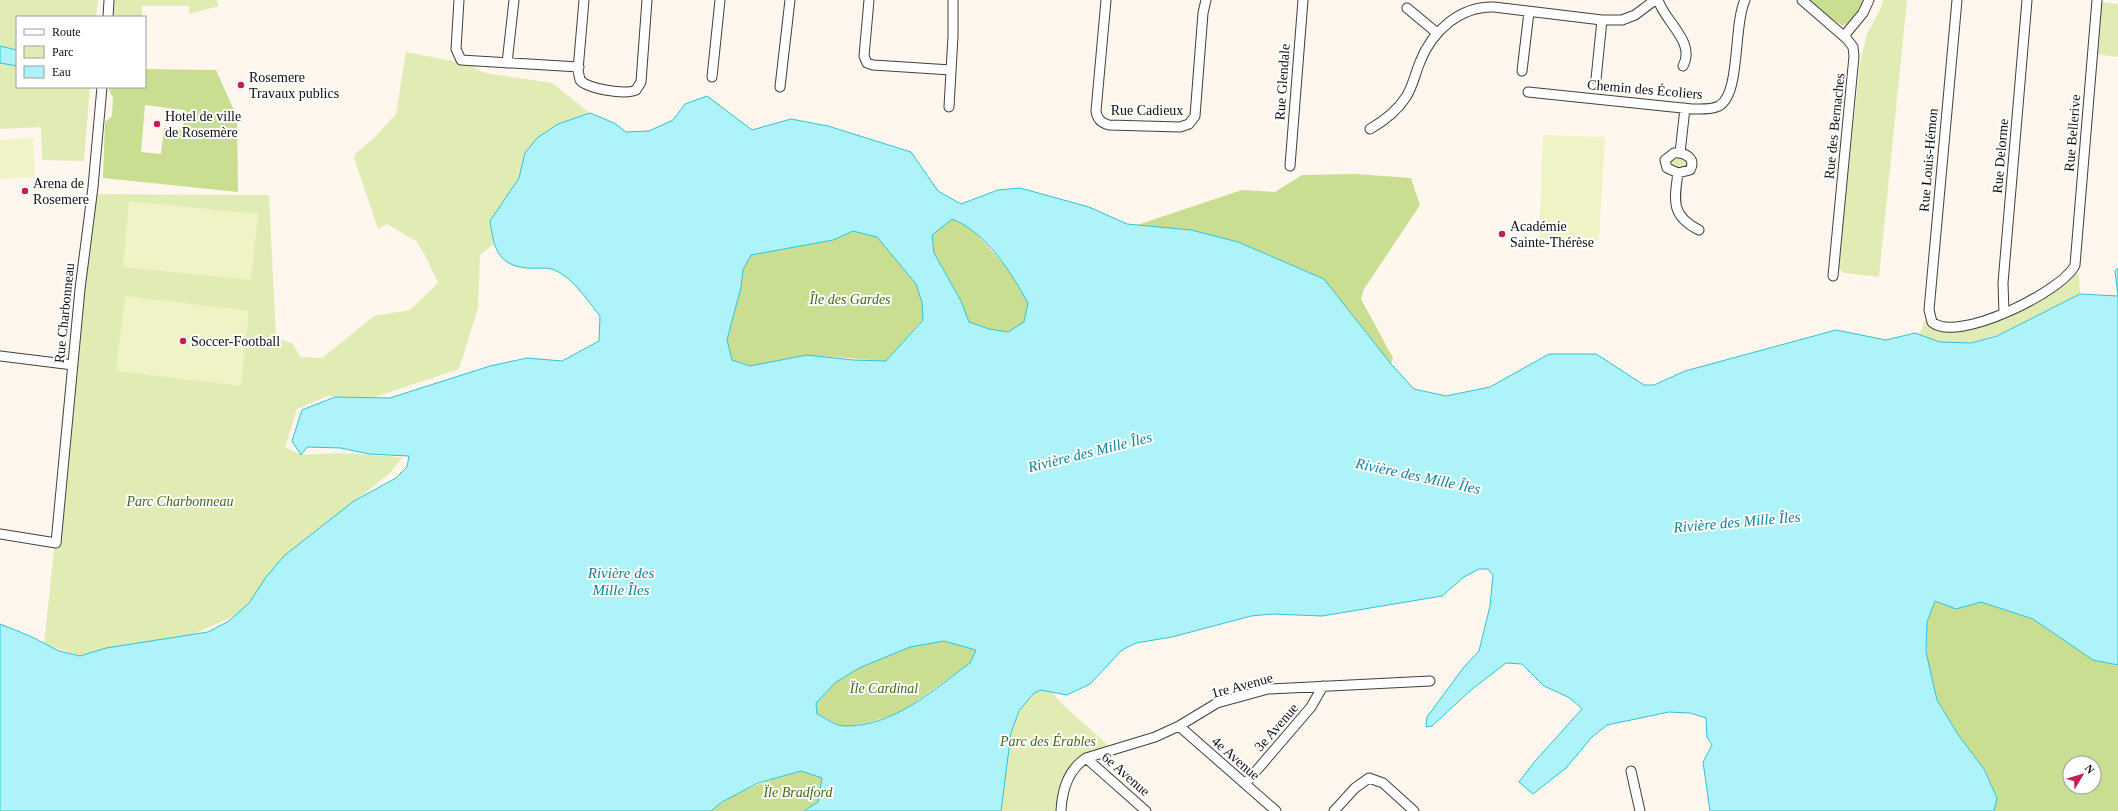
<svg xmlns="http://www.w3.org/2000/svg" width="2118" height="811" viewBox="0 0 2118 811" font-family="'Times New Roman',serif">
	<style>
		.green { fill: #e1ecb4 }
		.forest { fill: #cade92; fill-rule: evenodd }
		.pitch { fill: #f0f3c6 }
		.water { fill: #aef3fa; stroke: #30c3d6; fill-rule: evenodd }
		.lines { fill: none; stroke-linecap: round; stroke-linejoin: round }
		.minor-casing { stroke: #404040; stroke-width: 11 }
		.minor { stroke: #fff; stroke-width: 9 }
		.poi-dot { fill: #c61c54; stroke: #fff; stroke-width: 1.5 }
		.labels { text-anchor: middle; stroke-width: 4; stroke-linejoin: round; paint-order: stroke }
		.poi-label { font-size: 14px; fill: #0d0d0d; stroke: #fff; text-anchor: start }
		.street-label { font-size: 14px; fill: #0d0d0d; stroke: #fff }
		.park-label { font-size: 14px; font-style: italic; fill: #406919; stroke: #fff }
		.water-label { font-size: 15px; font-style: italic; fill: #0e8298; stroke: #fff }
	</style>
	<rect width="100%" height="100%" fill="#fff6ed"/>
	<!-- green -->
	<path class="green" d="M0 0H98L96 17H17V87H90L84 161 42 160 41 127 0 129Z
		M114 0H217L219 6 189 14V6H142V17H113Z
		M1883 0H1907L1879 277 1844 273 1838 268 1860 63 1867 34 1881 8Z
		M2100 2 2118 4V57L2096 54Z
		M406 52 473 65 476 69 485 73 552 83 590 113 614 123 626 132 649 131 673 121 685 104 707 96 752 130 791 119 599 341 600 316C588 301 570 275 551 269 538 265 518 272 506 262 501 257 498 249 494 244L480 255 478 308 459 369 372 398 328 396 297 409 285 447 301 455 338 453 403 457 391 472 302 543 239 614 193 634 80 656 44 644 92 194 269 195 276 337 293 344 300 357 322 358 374 316 410 310 438 283 425 255 416 241 387 224 378 229 354 158 356 153 374 138 396 114Z
		M1673 157 1685 159 1688 163 1687 167H1671L1668 161Z
		M2075 273 2079 275 2080 294C2029 317 1977 361 1919 335L1926 318 1933 327 1941 331 1970 328Z
		M1041 690 1052 692 1059 701 1113 750 1076 764 1061 811H1001C1005 779 1006 702 1041 690Z"/>
	<!-- forest -->
	<path class="forest" d="M1808 0H1866C1862 9 1853 24 1842 25L1831 19Z
		M145 69 216 70 237 117 238 192 103 178 105 122 112 116 113 98 108 87H145ZM145 105 184 110 183 130 164 128 161 154 141 152Z
		M1355 174 1411 178 1420 205 1364 289 1361 299 1393 358 1391 364 1324 279 1238 242 1191 230 1137 225 1242 190 1275 192 1302 175Z
		M952 219 971 228 1010 271 1028 303 1024 322 1008 333 989 329 968 322 961 301 934 253 932 235Z
		M853 231 877 237 916 284 922 303 923 319 886 361 807 355 750 366 732 360 727 341 741 287 742 270 751 255 833 240Z
		M1935 601 1956 609 1981 602 2033 619 2093 660 2118 665V811H1994L1997 798 1984 769 1959 736 1937 700 1927 657V622ZM2070 763H2094V787H2070Z
		M945 641 976 650 970 663 900 713 867 723 843 727 817 714 816 703 836 682 859 668 910 647Z
		M802 771 822 777 818 802 804 811H711C738 789 769 780 802 771Z"/>
	<!-- pitch -->
	<path class="pitch" d="M1543 135 1605 137 1599 240H1539Z
		M33 138 35 177 0 179V140Z
		M129 201 258 214 251 280 123 267Z
		M125 296 249 311 241 386 116 371Z"/>
	<!-- water -->
	<path class="water" d="M0 46 17 50V66L0 63Z
		M707 96 752 130 791 119 828 126 911 152 938 191 961 204 998 190 1020 188 1089 207 1127 224 1191 230 1238 242 1324 279 1391 364 1414 389 1446 396 1490 387 1549 354H1596L1644 385H1654L1685 371 1836 330 1886 340 1915 333 1940 342 1971 343 1997 336 2080 294 2118 296 2115 271 2118 268V665L2093 660 2033 619 1981 602 1956 609 1935 601 1927 622 1926 652 1937 700 1959 736 1984 769 1997 798 1994 811H1710L1703 762 1712 745 1707 737 1706 718 1690 713 1669 712 1607 725 1592 737 1566 768 1533 794 1519 782 1536 760 1582 709 1570 698 1544 686 1522 664 1506 663 1471 690 1432 726 1426 727 1427 717 1464 667 1479 651 1490 606 1493 575 1488 569H1479L1464 577 1442 596 1322 616 1272 614 1251 616 1172 637 1136 643 1122 650 1090 684 1067 695 1041 690 1034 693 1019 711 1011 733 1001 811H804L818 802 822 778 801 771 758 783 722 802 711 811H0V624L30 636 59 651 80 656 106 648 208 632 229 621 249 603 266 577 285 555 354 501 396 478 407 467 409 456 369 454 341 448 307 447 301 455 292 441 302 410 335 397 390 398 490 366 527 358 562 361 599 341 600 316C587 300 572 276 552 269 545 267 535 269 527 268 496 265 494 246 490 221L519 178 525 153 537 138 558 124 590 113 614 123 626 132 649 131 673 120 685 104ZM952 219C987 233 1010 271 1028 303L1024 322 1008 332 989 329 969 322 961 301 934 253 932 235ZM853 231 877 237 916 284 922 303 923 320 886 361 853 360 807 355 750 366 732 360 727 340 741 287 743 270 751 255 833 240ZM944 641 976 650 970 663C933 690 894 727 844 726 836 726 824 717 817 714L816 703 836 682 859 668 910 647Z"/>
	<g class="lines">
		<!-- minor casing -->
		<g class="minor-casing">
			<path id="minor" d="M459 0 456 49 461 60 579 67
				M584 0 578 70 580 80C588 89 625 95 636 90L641 82 647 0
				M869 0 864 56 867 63 873 65 951 70
				M1106 0 1096 111C1097 119 1101 123 1109 125L1180 127 1189 124 1195 116 1203 13 1206 0
				M1658 0C1665 22 1696 42 1683 66
				M1802 0 1847 39 1853 47 1854 56 1833 276
				M1957 0 1929 310 1932 322C1957 344 2063 291 2075 265L2097 0
				M1407 8 1437 33
				M108 17 109 0
				M1844 36 1863 13 1869 0
				M507 63 514 0
				M1522 71 1529 12
				M712 77 720 0
				M1596 79 1602 20
				M780 87 790 0
				M1528 92 1692 109C1701 109 1711 110 1719 106 1741 94 1733 25 1745 0
				M949 107 953 36V0
				M1370 129C1384 121 1397 111 1406 97 1413 86 1415 74 1420 62 1432 31 1460 6 1494 7L1602 20H1622L1635 15 1655 0
				M1674 153C1684 152 1697 158 1690 170L1678 173 1667 168 1665 160Z
				M1680 153 1685 108
				M1290 166 1303 0
				M1678 173C1674 201 1671 216 1699 230
				M2004 313 2003 283 2027 0
				M0 356 73 365
				M0 534 56 543 80 289 93 187 102 87
				M1179 726 1276 811
				M1086 758 1146 811
				M1631 771 1640 811
				M1245 784 1311 707 1323 686
				M1061 811C1062 790 1068 770 1086 758L1155 737 1179 726 1217 703 1268 689 1430 681
				M1334 811 1355 788 1369 778 1383 783 1414 811"/>
		</g>
		<!-- minor -->
		<use href="#minor" class="minor"/>
	</g>
	<!-- markers -->
	<g class="poi-dot">
		<circle cx="241" cy="85" r="4"/>
		<circle cx="157" cy="124" r="4"/>
		<circle cx="25" cy="191" r="4"/>
		<circle cx="1502" cy="234" r="4"/>
		<circle cx="183" cy="341" r="4"/>
	</g>
	<g class="labels">
		<!-- poi labels -->
		<g class="poi-label">
			<text x="249" y="82">Rosemere<tspan x="249" dy="16">Travaux publics</tspan></text>
			<text x="165" y="121">Hotel de ville<tspan x="165" dy="16">de Rosemère</tspan></text>
			<text x="33" y="188">Arena de<tspan x="33" dy="16">Rosemere</tspan></text>
			<text x="1510" y="231">Académie<tspan x="1510" dy="16">Sainte-Thérèse</tspan></text>
			<text x="191" y="346">Soccer-Football</text>
		</g>
		<!-- street labels -->
		<g class="street-label">
			<text transform="translate(1282 82) rotate(-86)" y="5">Rue Glendale</text>
			<text transform="translate(1645 89) rotate(5)" y="5">Chemin des Écoliers</text>
			<text x="1147" y="115">Rue Cadieux</text>
			<text transform="translate(1834 126) rotate(-84)" y="5">Rue des Bernaches</text>
			<text transform="translate(2072 133) rotate(-85)" y="5">Rue Bellerive</text>
			<text transform="translate(2000 156) rotate(-85)" y="5">Rue Delorme</text>
			<text transform="translate(1928 160) rotate(-85)" y="5">Rue Louis-Hémon</text>
			<text transform="translate(64 313) rotate(-84)" y="5">Rue Charbonneau</text>
			<text transform="translate(1242 685) rotate(-15)" y="5">1re Avenue</text>
			<text transform="translate(1276 727) rotate(-49)" y="5">3e Avenue</text>
			<text transform="translate(1236 758) rotate(41)" y="5">4e Avenue</text>
			<text transform="translate(1126 774) rotate(41)" y="5">6e Avenue</text>
		</g>
		<!-- park labels -->
		<g class="park-label">
			<text x="850" y="304">Île des Gardes</text>
			<text x="180" y="506">Parc Charbonneau</text>
			<text x="884" y="693">Ïle Cardinal</text>
			<text x="1048" y="746">Parc des Érables</text>
			<text x="798" y="797">Ïle Bradford</text>
		</g>
		<!-- water labels -->
		<g class="water-label">
			<text transform="translate(1090 452) rotate(-14)" y="5">Rivière des Mille Îles</text>
			<text transform="translate(1418 476) rotate(12)" y="5">Rivière des Mille Îles</text>
			<text transform="translate(1737 522) rotate(-5)" y="5">Rivière des Mille Îles</text>
			<text x="621" y="578">Rivière des<tspan x="621" dy="17">Mille Îles</tspan></text>
		</g>
	</g>
	<!-- legend -->
	<rect x="16" y="16" width="130" height="72" fill="#ffffff" stroke="#9e9e9e"/>
	<rect x="24" y="29" width="20" height="6" fill="#ffffff" stroke="#9e9e9e"/>
	<text x="52" y="36" font-size="12" fill="#0d0d0d">Route</text>
	<rect x="24" y="46" width="20" height="12" fill="#e1ecb4" stroke="#9e9e9e"/>
	<text x="52" y="56" font-size="12" fill="#0d0d0d">Parc</text>
	<rect x="24" y="66" width="20" height="12" fill="#aef3fa" stroke="#9e9e9e"/>
	<text x="52" y="76" font-size="12" fill="#0d0d0d">Eau</text>
	<!-- north arrow -->
	<g transform="translate(2082 775) rotate(52)"><circle r="19" fill="#ffffff" stroke="#9e9e9e"/>
	<path d="M0-3L7 15L0 10L-7 15Z" fill="#c61c54"/>
	<text y="-6" font-size="11" font-weight="bold" text-anchor="middle" fill="#0d0d0d">N</text>
	</g>
</svg>
